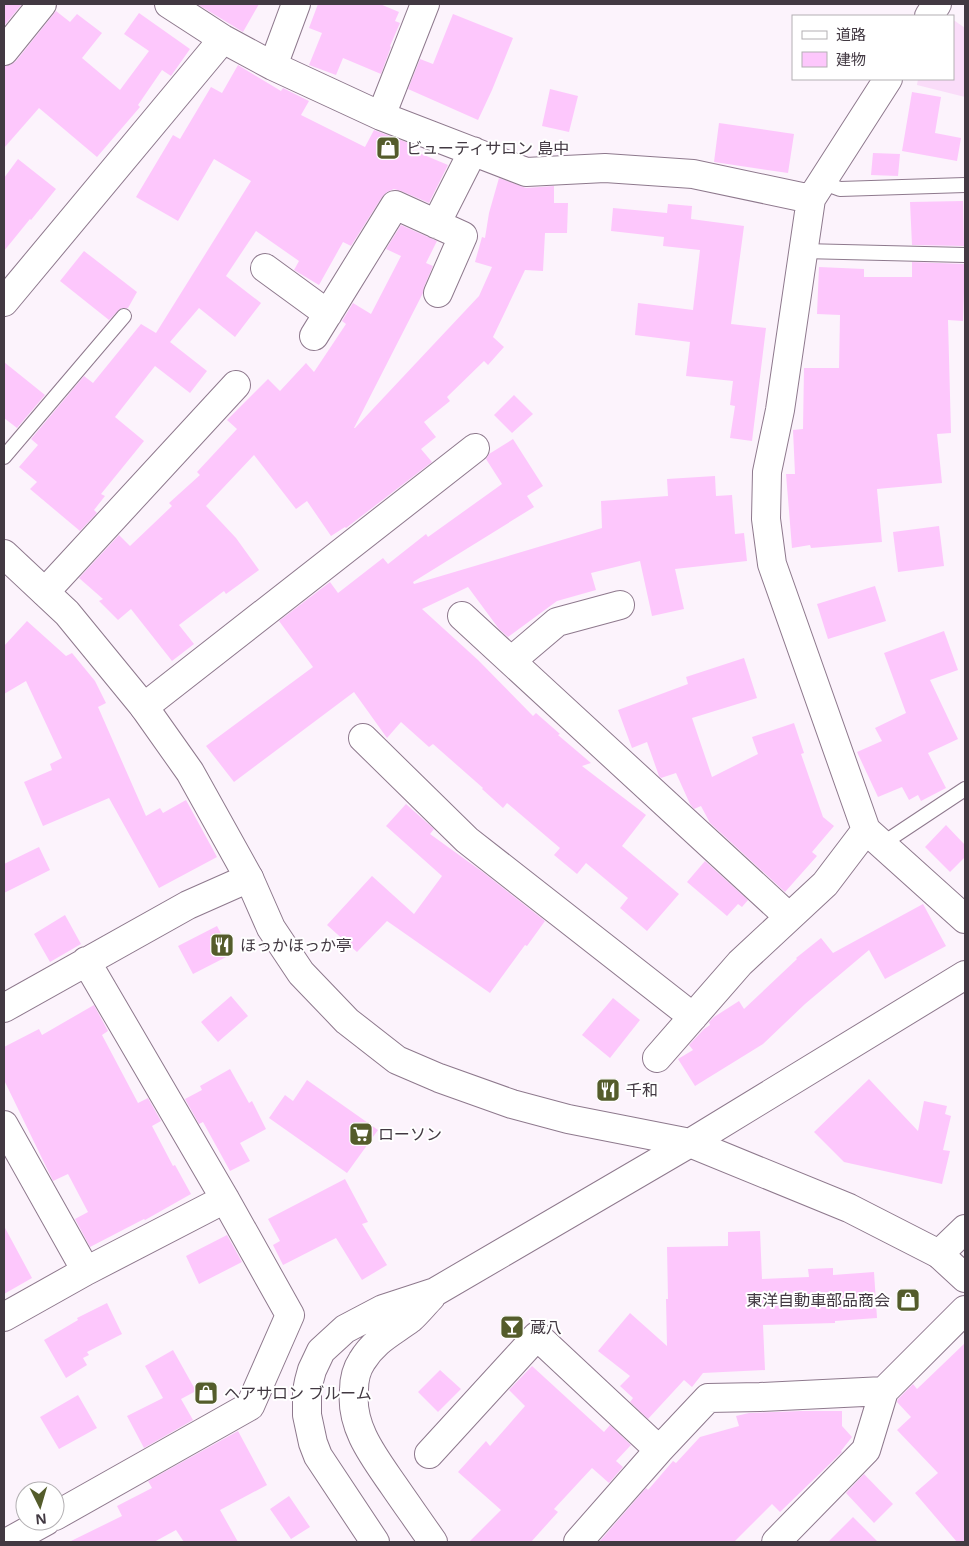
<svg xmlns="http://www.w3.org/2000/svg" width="969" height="1546" viewBox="0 0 969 1546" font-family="'Open Sans','Noto Sans JP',sans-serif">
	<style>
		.green { fill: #fadcf9 }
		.building { fill: #fdc7fc }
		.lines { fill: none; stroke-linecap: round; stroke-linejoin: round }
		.lane-casing { stroke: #8e798d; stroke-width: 16 }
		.street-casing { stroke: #8e798d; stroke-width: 30 }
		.secondary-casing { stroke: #8e798d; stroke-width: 30 }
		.lane { stroke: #fff; stroke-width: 14 }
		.street { stroke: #fff; stroke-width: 28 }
		.secondary { stroke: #fff; stroke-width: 28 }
		.labels { text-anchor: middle; stroke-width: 4; stroke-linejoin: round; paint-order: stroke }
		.poi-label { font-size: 16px; fill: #423942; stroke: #fff; text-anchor: start }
	</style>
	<rect width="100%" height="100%" fill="#fcf3fc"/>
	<!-- green -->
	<path class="green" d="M955 21 965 28V97L917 85 918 79H953V22Z"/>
	<!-- building -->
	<path class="building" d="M4 4H22L4 26Z
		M197 4H259L243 32Z
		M318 4H380L399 12 395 21 400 23 390 46 391 47 381 74 343 58 336 75 309 65 322 33 309 28Z
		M56 11 70 22 77 14 102 33 82 58 120 90 149 51 124 34 139 13 190 49 171 76 162 70 138 105 140 107 97 157 39 108 4 148V66L10 65 16 61Z
		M453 14 513 38 492 90 478 120 408 89 420 59 433 64Z
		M238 65 281 91 283 88 309 101 301 115 365 147 374 130 414 145 412 150 448 165 429 203 401 191 394 189 387 192 382 197 351 246 343 242 319 285 294 270 299 261 256 231 226 276 261 303 235 337 199 308 170 342 207 371 190 393 155 366 115 417 144 441 101 494 105 496 94 510 97 513 80 531 30 489 37 482 19 467 38 445 31 439 84 376 93 383 141 324 156 333 251 181 214 159 178 221 136 197 173 135 180 139 211 87 222 93Z
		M550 89 578 96 569 132 542 126Z
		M912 92 941 97 935 133 961 138 957 161 902 151Z
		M719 123 794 134 788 173 714 162Z
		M873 153 900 154 898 176 871 175Z
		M18 159 56 189 31 220 30 219 4 251V178Z
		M499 178 526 188 554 186V203H568L567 233H545L543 271 525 270 493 337 504 347 488 365 484 361 447 397 450 401 424 422 436 437 421 449 432 462 346 528 345 527 331 536 307 501 296 509 254 455 206 506 236 538 259 570 226 594 224 591 179 625 194 644 172 661 131 609 118 620 99 601 103 599 79 578 119 535 130 546 172 506 169 503 200 475 197 472 237 429 227 420 268 379 280 391 306 363 314 372 346 324 342 321 353 303 371 314 401 256 386 249 401 225 437 241 426 263 433 266 424 287 423 293 354 428H355L479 296 492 267 475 262 482 237 485 238 489 213Z
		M963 201 964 246 912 245 910 202Z
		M668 204 692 206 691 219 744 226 731 324 766 328 752 441 730 438 735 406 730 405 733 381 686 376 690 342 635 335 638 303 693 310 700 250 663 246 664 237 611 231 613 208 667 213Z
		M84 251 137 292 128 308H121L109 320 60 281Z
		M912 262 965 264 963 321 948 320 951 433 937 434 942 483 877 489 882 542 811 548 810 545 792 548 786 474H795L793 430 803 429 804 368H839L840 315 817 314 819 267 864 269V277H912Z
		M4 362 45 395 17 428 4 418Z
		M514 395 533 414 512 433 494 415Z
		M513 439 543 486 527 496 534 507 413 582 414 584 602 528 601 501 668 496 667 479 715 476 716 496 732 495 735 534 744 533 747 561 675 569 684 609 652 616 640 561 591 573 596 590 557 601 508 637 499 629 468 587 422 609 478 660 533 716 536 713 560 734 558 735 591 763 582 766 646 815 622 846 679 894 647 931 620 908 628 898 586 863 577 874 554 855 560 848 507 803 503 808 482 789 483 788 433 744 429 747 401 722 387 738 354 692 234 782 206 746 313 667 279 621 330 582 338 593 383 558 388 564 426 534 428 537 502 484 486 459 489 454Z
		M939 526 944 566 898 572 893 532Z
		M875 586 886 621 828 639 817 604Z
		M27 621 66 656 72 653 95 681 106 703 98 707 146 816 160 808 163 813 186 800 217 857 159 888 109 798 43 826 24 782 52 770 50 764 62 758 26 681 4 694V646Z
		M944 631 958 670 930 680 958 739 928 753 946 788 921 801 918 795 909 800 902 787 878 797 857 752 882 741 875 728 906 713 884 653Z
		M744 658 757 698 692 718 712 777 758 754 752 737 794 723 804 753 801 754 823 817 834 826 812 852 817 856 785 892 710 823 701 806 694 809 690 804 676 773 661 778 659 776 647 742 632 748 618 710 688 684 686 677Z
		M406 804 434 829 430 834 484 873 545 921 527 946 525 945 490 993 387 921 357 952 327 925 372 876 414 914 442 876 386 826Z
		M946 825 965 845V857L950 872 925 847Z
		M39 847 50 870 4 893V864Z
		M705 861 748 900 742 907 738 904 727 916 687 882Z
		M923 904 946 946 885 979 869 950 805 1004 763 1044 695 1086 678 1059 693 1050 689 1045 704 1029 710 1025 709 1022 714 1017 739 1001 744 1009 797 959 796 958 821 938 833 953Z
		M65 915 81 944 50 962 34 934Z
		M217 926 232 954 193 974 178 946Z
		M231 996 248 1016 218 1042 201 1022Z
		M613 998 640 1020 610 1058 582 1035Z
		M94 1005 108 1031 102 1035 138 1103 148 1098 161 1121 152 1126 173 1166 175 1165 191 1194 145 1220 144 1219 90 1247 75 1219 88 1212 68 1174 53 1181 4 1080V1047L39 1029 42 1035Z
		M230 1069 249 1103 252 1101 266 1129 240 1143 250 1161 230 1171 203 1122 199 1124 185 1099 202 1090 200 1086Z
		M869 1079 918 1131 924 1101 947 1106 945 1114 951 1116 943 1150 950 1151 942 1184 844 1162 814 1132Z
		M307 1080 378 1130 347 1173 269 1118 285 1095 293 1101Z
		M345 1179 368 1222 362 1224 387 1265 362 1280 336 1238 283 1265 273 1245 280 1241 268 1219Z
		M4 1226 32 1278 4 1294Z
		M760 1231 762 1279 809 1277 808 1269 833 1268V1275L874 1272 877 1318 835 1321V1323L763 1325 765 1370 703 1373 692 1387 684 1380 648 1419 630 1402 633 1398 620 1386 630 1376 598 1351 630 1313 667 1346 666 1299H668L667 1247 728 1246V1232Z
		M227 1235 242 1262 199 1284 186 1256Z
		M107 1303 122 1334 87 1352 89 1355 83 1358 87 1365 66 1378 44 1340 78 1320 77 1318Z
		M965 1343V1542H957L915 1493 938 1473 897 1430 911 1417 897 1402 898 1399 913 1384 917 1389Z
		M173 1350 196 1391 181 1399 193 1420 144 1448 127 1416 163 1398 145 1366Z
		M532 1366 604 1432 610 1425 631 1445 616 1461 623 1467 609 1483 592 1468 554 1509 558 1512 531 1542H469L501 1510 458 1472 486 1441 490 1446 525 1406 509 1390Z
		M440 1370 461 1389 438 1412 418 1392Z
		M78 1395 97 1428 59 1449 40 1417Z
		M801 1411H842V1426L852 1437 841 1451 842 1452 780 1512 772 1504 734 1542H599L646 1488 648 1490 673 1461 676 1463 700 1437 739 1426 736 1416 749 1413Z
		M238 1431 267 1485 220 1510 238 1542H184L176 1530 154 1542H69L122 1516 117 1506 152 1488 148 1481Z
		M864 1474 893 1504 874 1523 846 1493Z
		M289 1496 310 1527 291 1539 270 1509Z
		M853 1517 878 1542H828Z"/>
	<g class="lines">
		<!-- lane casing -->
		<g class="lane-casing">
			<path id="lane" d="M821 182 840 189 965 185
				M803 251 965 255
				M4 457 124 316
				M882 844 965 789"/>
		</g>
		<!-- street casing -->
		<g class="street-casing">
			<path id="street" d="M169 4 223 39 273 66 381 116 526 172 605 168 693 174 811 199
				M929 16 937 4
				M4 51 42 4
				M273 66 296 4
				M888 79 811 199 780 410 767 472 766 519 772 564 866 830 965 919
				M381 116 425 4
				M436 224 473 151
				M265 268 328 314
				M4 302 223 39
				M314 336 395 205 463 236 438 293
				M45 592 236 385
				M462 616 789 917
				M511 661 557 622 620 605
				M144 707 475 448
				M363 738 467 840 693 1017
				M4 1008 188 905 249 878
				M657 1058 740 963 825 884 866 830
				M4 1125 86 1271 4 1317
				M939 1254 965 1229
				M86 1271 225 1199
				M429 1454 537 1336 659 1450
				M55 1516 250 1406 290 1315 225 1199 86 961
				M8 1542 46 1521
				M578 1542 659 1450 708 1398 760 1397 884 1391 965 1310
				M776 1542 866 1450 884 1391"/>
		</g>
		<!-- secondary casing -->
		<g class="secondary-casing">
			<path id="secondary" d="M4 554 67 613 144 707 190 772 249 878 271 928 301 973 347 1021 397 1060 439 1078 512 1104 568 1119 690 1143 849 1208 939 1254 965 1278
				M431 1297C424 1304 417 1313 410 1319 391 1333 375 1340 362 1361 356 1370 354 1381 354 1390 350 1427 374 1457 394 1486 407 1505 420 1523 433 1542
				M375 1542 318 1456 313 1443 307 1415V1391L309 1381 312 1370 321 1351 345 1329 383 1309 435 1292 690 1143 965 975"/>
		</g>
		<!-- lane -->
		<use href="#lane" class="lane"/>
		<!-- street -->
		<use href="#street" class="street"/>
		<!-- secondary -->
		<use href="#secondary" class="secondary"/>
	</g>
	<!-- icons -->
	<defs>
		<g id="shop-square" transform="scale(1.25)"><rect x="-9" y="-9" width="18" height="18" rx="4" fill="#545c2b" stroke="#fff"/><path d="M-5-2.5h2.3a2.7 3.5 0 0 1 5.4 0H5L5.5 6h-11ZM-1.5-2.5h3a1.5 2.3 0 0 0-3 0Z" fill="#fff"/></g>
		<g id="restaurant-square" transform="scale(1.25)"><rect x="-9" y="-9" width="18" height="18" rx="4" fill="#545c2b" stroke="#fff"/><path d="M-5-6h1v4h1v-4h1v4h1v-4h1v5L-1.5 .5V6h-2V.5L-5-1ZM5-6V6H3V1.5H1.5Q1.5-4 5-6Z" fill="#fff"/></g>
		<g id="supermarket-square" transform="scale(1.25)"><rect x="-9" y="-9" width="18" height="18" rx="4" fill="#545c2b" stroke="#fff"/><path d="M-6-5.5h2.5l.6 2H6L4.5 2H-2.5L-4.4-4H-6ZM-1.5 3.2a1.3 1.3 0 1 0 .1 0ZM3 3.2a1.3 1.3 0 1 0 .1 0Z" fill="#fff"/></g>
		<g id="bar-square" transform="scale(1.25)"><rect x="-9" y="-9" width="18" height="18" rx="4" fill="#545c2b" stroke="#fff"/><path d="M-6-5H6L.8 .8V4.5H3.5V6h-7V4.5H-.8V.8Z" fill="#fff"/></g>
	</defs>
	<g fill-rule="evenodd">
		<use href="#shop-square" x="388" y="148"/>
		<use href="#restaurant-square" x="222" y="945"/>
		<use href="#restaurant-square" x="608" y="1090"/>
		<use href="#supermarket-square" x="361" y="1134"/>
		<use href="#shop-square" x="908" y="1300"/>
		<use href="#bar-square" x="512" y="1327"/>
		<use href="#shop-square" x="206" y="1393"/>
	</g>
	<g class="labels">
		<!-- poi labels -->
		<g class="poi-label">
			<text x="406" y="154">ビューティサロン 島中</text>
			<text x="240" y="951">ほっかほっか亭</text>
			<text x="626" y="1096">千和</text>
			<text x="378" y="1140">ローソン</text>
			<text x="890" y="1306" text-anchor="end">東洋自動車部品商会</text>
			<text x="530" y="1333">蔵八</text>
			<text x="224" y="1399">ヘアサロン ブルーム</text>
		</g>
	</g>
	<!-- border -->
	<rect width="969" height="1546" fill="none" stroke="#423942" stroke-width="10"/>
	<!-- legend -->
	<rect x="792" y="15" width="162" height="65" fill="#ffffff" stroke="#b3b0b3"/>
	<rect x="802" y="31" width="25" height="8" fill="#ffffff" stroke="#b3b0b3"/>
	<text x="836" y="40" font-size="15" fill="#423942">道路</text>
	<rect x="802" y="52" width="25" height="15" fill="#fdc7fc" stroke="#b3b0b3"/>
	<text x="836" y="65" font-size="15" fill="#423942">建物</text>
	<!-- north arrow -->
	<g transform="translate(40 1506) rotate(175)"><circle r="24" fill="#ffffff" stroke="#b3b0b3"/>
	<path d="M0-4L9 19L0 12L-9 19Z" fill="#545c2b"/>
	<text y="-8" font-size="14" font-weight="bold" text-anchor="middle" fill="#423942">N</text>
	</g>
</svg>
